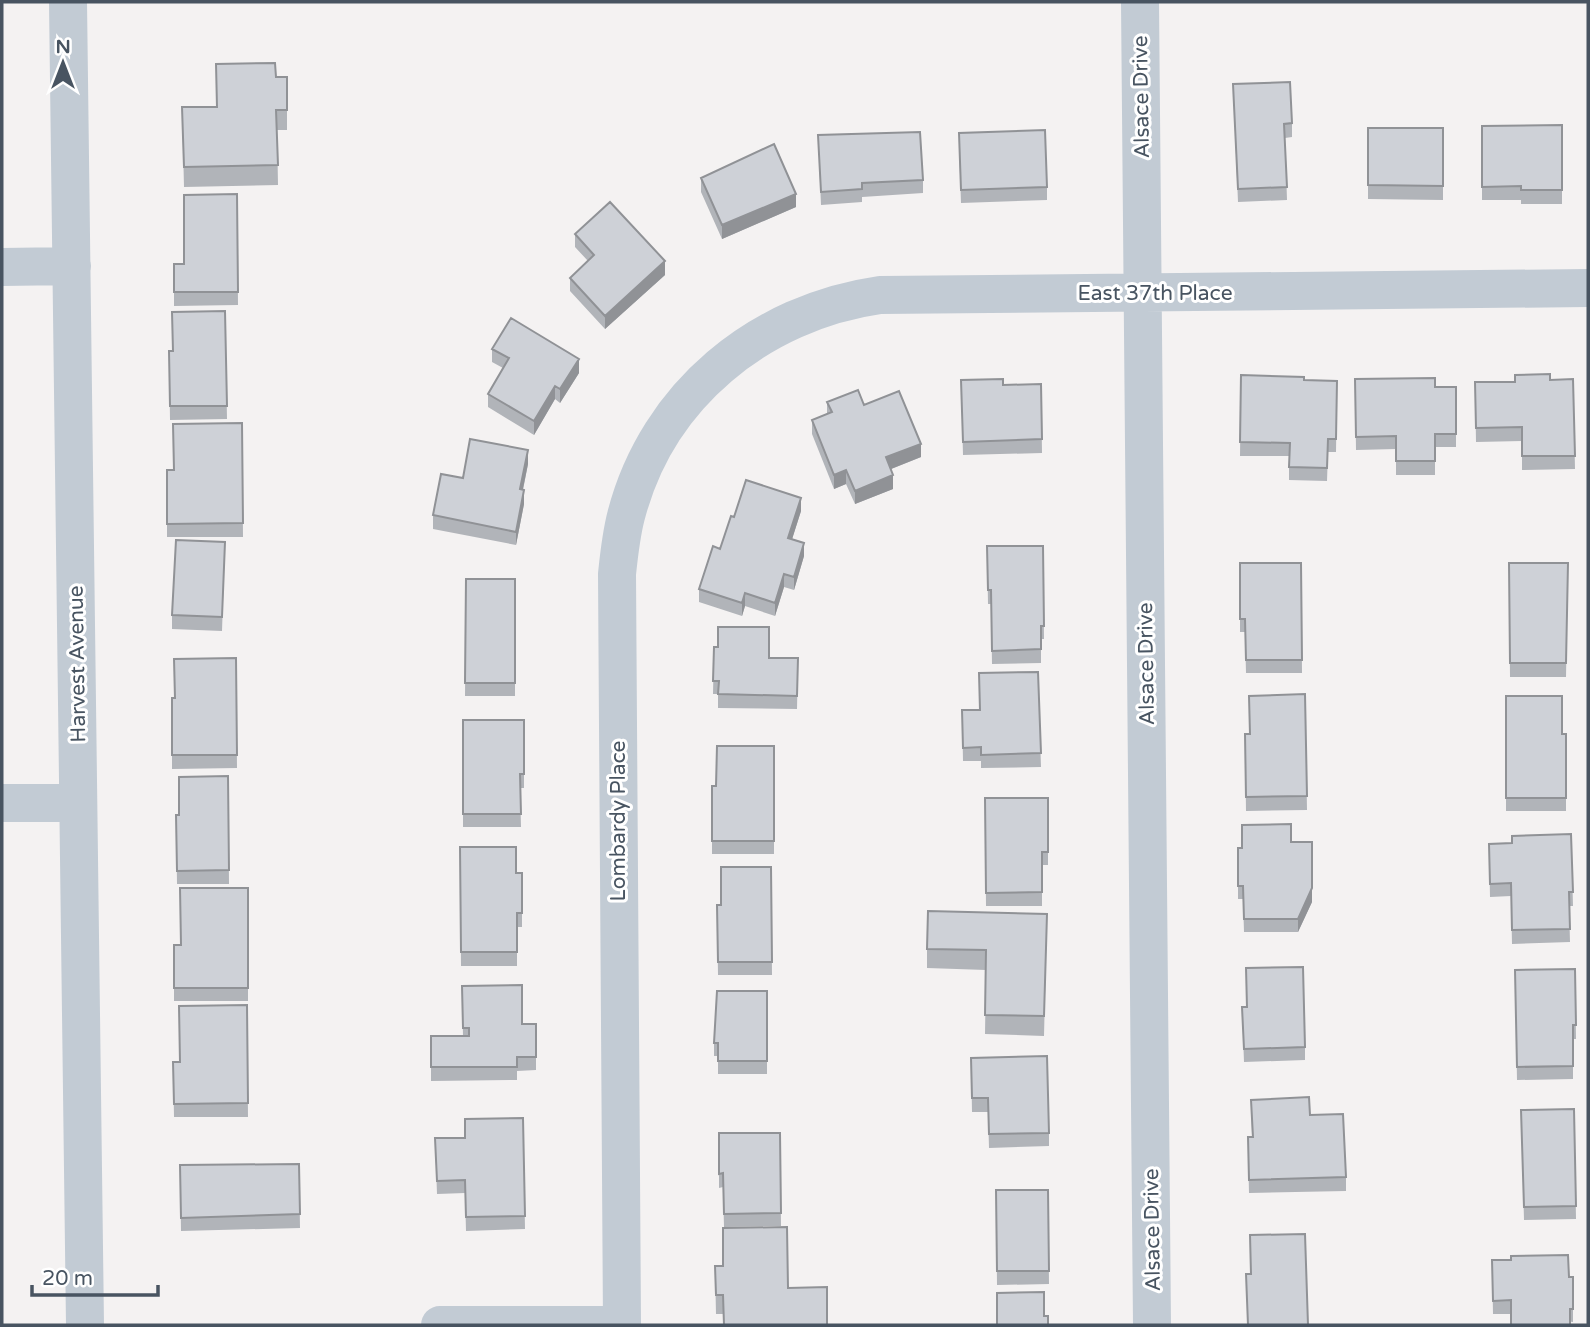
<svg xmlns="http://www.w3.org/2000/svg" width="1590" height="1327" viewBox="0 0 1590 1327" font-family="'Varela Round',sans-serif">
	<style>
		.lines { fill: none; stroke-linecap: round; stroke-linejoin: round }
		.minor { stroke: #c2cbd4; stroke-width: 38 }
		.wall { fill: #b1b4b9 }
		.shaded-wall { fill: #909296 }
		.building { fill: #ced1d7; stroke: #909296; stroke-width: 2 }
		.labels { text-anchor: middle; stroke-width: 6; stroke-linejoin: round; paint-order: stroke }
		.street-label { font-size: 21px; fill: #485461; stroke: #fff }
	</style>
	<rect width="100%" height="100%" fill="#f4f2f2"/>
	<g class="lines">
		<!-- minor -->
		<path class="minor" d="M68 2 85 1325
			M1140 2 1152 1325
			M2 267 72 266
			M2 803H78
			M440 1325H622
			M622 1325 617 574C619 555 621 535 626 516 657 395 760 312 880 295L1588 288"/>
	</g>
	<!-- wall -->
	<path class="wall" d="M276 77H287V130H277L278 185 184 187 182 107H217Z
		M1233 84 1292 123V137L1285 138 1287 200 1238 202Z
		M1562 125V204H1521V200H1482V126Z
		M1368 128H1443V200L1368 199Z
		M818 135 923 180V193L862 197V202L821 205Z
		M959 146 1047 187V200L961 203Z
		M701 178 796 207 722 239 701 192Z
		M237 194 238 305 174 306V264H184Z
		M575 234 665 275 605 329 570 291V278L588 261 575 247Z
		M225 311 227 419 170 420 169 351H173Z
		M492 349 579 373 560 403 555 399 534 435 488 407V394L503 368 492 362Z
		M1241 375 1304 380 1337 381 1336 452H1328L1327 481 1289 480V456H1240Z
		M1355 379 1435 387H1456V447H1435V475H1396V449L1356 450Z
		M1573 379 1575 469 1522 470V441L1476 442 1475 382H1515Z
		M961 380 1003 385 1041 384 1042 453 963 455Z
		M827 402 864 405 921 457 891 469 893 489 855 504 846 484 834 489 812 434V420L827 414Z
		M242 423 243 537H167V470H174Z
		M528 464 523 490 524 504 516 545 433 529V515L463 478Z
		M801 511 792 539 804 556 794 590 784 587 775 616 745 606 742 616 699 602V589L720 549 734 517Z
		M225 542 222 631 172 629V615Z
		M987 546H1043L1044 639H1041V663L992 664 991 604H988Z
		M1240 563H1301L1302 673H1246L1245 632H1240Z
		M1509 563H1568L1566 677H1510Z
		M466 579H515V696H465Z
		M714 647 769 658H798L797 709 718 708V694H713Z
		M236 658 237 768 172 769V698H175Z
		M1038 672 1041 767 981 768V761H963L962 710H980Z
		M1305 694 1307 810 1246 811 1245 734H1250Z
		M1506 696 1562 734H1566V811H1506Z
		M463 720H524V788H520L521 827H463Z
		M774 746V854H712V786H716Z
		M228 776 229 884H177L176 815H179Z
		M985 798H1048V865H1042V906H986Z
		M1571 834 1573 906H1569L1570 942 1512 944 1511 896 1490 897 1489 844 1512 843Z
		M1291 842 1312 902 1298 932H1244L1243 899H1238V848Z
		M460 847 516 873H522V927H517V966H461Z
		M771 867 772 975H718L717 905H721Z
		M248 888V1001H174V945H181Z
		M1047 914 1044 1036 985 1034 986 970 927 968V949Z
		M1575 969 1576 1039H1573V1079L1517 1080 1515 970Z
		M462 986 522 1024H536V1070L517 1071V1080L431 1081V1036H463Z
		M767 991V1074H718V1056H714V1043Z
		M247 1005 248 1117H174L173 1062H180Z
		M1242 1007 1305 1047V1060L1244 1062Z
		M971 1058 1049 1133V1146L989 1148 988 1112H972Z
		M1251 1100 1310 1115 1346 1177V1191L1249 1193 1248 1150 1252 1137Z
		M1574 1109 1576 1219 1524 1220 1521 1110Z
		M523 1118 525 1229 466 1231 465 1193 437 1194 435 1138H465Z
		M719 1133H780L781 1226 724 1227 723 1187 719 1188Z
		M299 1164 300 1228 181 1231 180 1165Z
		M996 1190H1048L1049 1284 997 1285Z
		M1492 1260 1569 1277H1573V1322L1511 1314H1493Z
		M715 1266H723V1314H716Z"/>
	<!-- shaded-wall -->
	<path class="shaded-wall" d="M796 194V207L722 239V225Z
		M665 261V275L605 329V316Z
		M579 359V373L560 403V389Z
		M555 386V399L534 435V421Z
		M921 444V457L886 471V457Z
		M528 450V464L520 503V489Z
		M846 470V484L834 489V475Z
		M893 475V489L855 504V491Z
		M524 490V504L516 545V532Z
		M801 498V511L788 552V538Z
		M804 543V556L794 590V577Z
		M784 574V587L775 616V603Z
		M745 593V606L742 616V603Z
		M1312 888V902L1298 932V919Z"/>
	<!-- building -->
	<path class="building" d="M275 63 276 77H287V110H276L278 165 184 167 182 107H217L216 64Z
		M1290 82 1292 123 1284 124 1287 187 1238 189 1233 84Z
		M1562 125V190H1521V186L1482 187V126Z
		M1368 128H1443V186L1368 185Z
		M1045 130 1047 187 961 190 959 133Z
		M920 132 923 180 862 183V189L821 192 818 135Z
		M774 144 796 194 722 225 701 178Z
		M237 194 238 292H174V264H184V195Z
		M610 202 665 261 605 316 570 278 594 255 575 234Z
		M225 311 227 406H170L169 351H173L172 312Z
		M511 318 579 359 560 389 555 386 534 421 488 394 509 358 492 349Z
		M1550 374V380L1573 379 1575 456H1522V427L1476 428 1475 382H1515V375Z
		M1241 375 1304 377V380L1337 381 1336 439H1328L1327 468 1289 467 1290 443 1240 442Z
		M1435 378V387H1456V434H1435V461H1396V436L1356 437 1355 379Z
		M1003 379V385L1041 384 1042 439 963 442 961 380Z
		M858 390 864 405 899 391 921 444 886 457 893 475 855 491 846 470 834 475 812 420 832 412 827 402Z
		M242 423 243 523 167 524V470H174L173 424Z
		M470 439 528 450 520 489 524 490 516 532 433 515 441 474 463 478Z
		M746 480 801 498 788 538 804 543 794 577 784 574 775 603 745 593 742 603 699 589 713 546 720 549 731 516 734 517Z
		M176 540 225 542 222 617 172 615Z
		M987 546H1043L1044 626H1041V649L992 651 991 590H988Z
		M1240 563H1301L1302 660H1246L1245 619H1240Z
		M1509 563H1568L1566 663H1510Z
		M466 579H515V683H465Z
		M718 627H769V658H798L797 696 718 694 719 681H713L714 647H718Z
		M236 658 237 755H172V698H175L174 659Z
		M1038 672 1041 753 981 755V747L963 748 962 710H980L979 673Z
		M1305 694 1307 796 1246 797 1245 734H1250L1249 696Z
		M1506 696H1562V734H1566V798H1506Z
		M463 720H524V774H520L521 814H463Z
		M717 746H774V841H712V786H716Z
		M228 776 229 870 177 871 176 815H179V777Z
		M985 798H1048V852H1042V892L986 893Z
		M1291 824V842H1312V888L1298 919H1244L1243 886H1238V848H1242V825Z
		M1571 834 1573 892H1569L1570 929 1512 930 1511 883 1490 884 1489 844 1512 843V836Z
		M460 847H516V873H522V913H517V952H461Z
		M721 867H771L772 962H718L717 905H721Z
		M180 888H248V988H174V945H181Z
		M928 911 1047 914 1044 1016 985 1015 986 950 927 949Z
		M1303 967 1305 1047 1244 1049 1242 1007H1247L1246 968Z
		M1575 969 1576 1025H1573V1066L1517 1067 1515 970Z
		M522 985V1024H536V1057H517V1067H431V1036H469V1028H463L462 986Z
		M717 991H767V1061H718V1043H714Z
		M247 1005 248 1103 174 1104 173 1062H180L179 1006Z
		M1047 1056 1049 1133 989 1134 988 1098H972L971 1058Z
		M1309 1097 1310 1115 1343 1114 1346 1177 1249 1180 1248 1137H1253L1251 1100Z
		M1574 1109 1576 1206 1524 1207 1521 1110Z
		M523 1118 525 1216 466 1217 465 1180 437 1181 435 1138H465V1119Z
		M719 1133H780L781 1213 724 1214 723 1173 719 1174Z
		M299 1164 300 1214 181 1218 180 1165Z
		M996 1190H1048L1049 1271H997Z
		M787 1227 788 1288 827 1287V1325H724L723 1295H716L715 1266H723V1228Z
		M1305 1234 1308 1325H1248L1246 1274H1251L1250 1235Z
		M1568 1255 1569 1277H1573V1309H1570V1325H1511V1300L1493 1301 1492 1260H1511V1256Z
		M1044 1292V1316H1048V1325H997V1293Z"/>
	<g class="labels">
		<!-- street labels -->
		<g class="street-label">
			<text transform="translate(1141 97) rotate(-91)" y="7">Alsace Drive</text>
			<text x="1155" y="300">East 37th Place</text>
			<text transform="translate(77 664) rotate(-91)" y="7">Harvest Avenue</text>
			<text transform="translate(1146 664) rotate(-91)" y="7">Alsace Drive</text>
			<text transform="translate(618 821) rotate(-90)" y="7">Lombardy Place</text>
			<text transform="translate(1152 1230) rotate(-91)" y="7">Alsace Drive</text>
		</g>
	</g>
	<!-- border -->
	<rect width="1590" height="1327" fill="none" stroke="#485461" stroke-width="7"/>
	<!-- north arrow -->
	<g transform="translate(63 63)" stroke="#ffffff" stroke-width="5" paint-order="stroke">
	<path d="M0-5L12 26L0 18L-12 26Z" fill="#485461"/>
	<text y="-10" font-size="19" font-weight="bold" text-anchor="middle" fill="#485461">N</text>
	</g>
	<!-- scale -->
	<path d="M32 1285v10h126v-10" fill="none" stroke="#485461" stroke-width="3.5"/>
	<text x="42" y="1285" font-size="21" fill="#485461" stroke="#ffffff" stroke-width="5" paint-order="stroke">20 m</text>
</svg>
